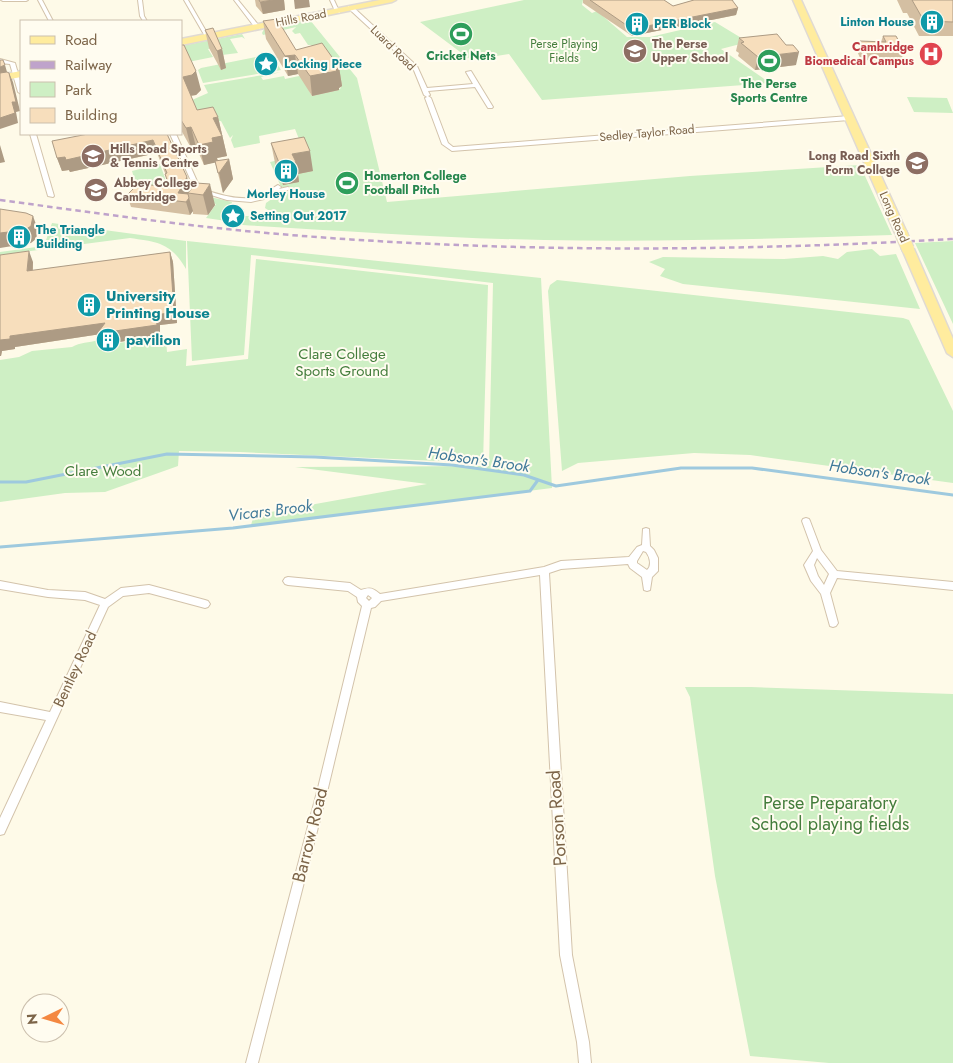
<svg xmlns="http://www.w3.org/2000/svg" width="953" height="1063" viewBox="0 0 953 1063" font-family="Jost,sans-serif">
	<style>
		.green { fill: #ceefc4 }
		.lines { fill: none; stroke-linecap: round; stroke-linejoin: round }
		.stream { stroke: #9ec9de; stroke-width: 3 }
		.minor-casing { stroke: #d3c3ab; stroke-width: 2 }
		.primary-casing { stroke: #e0dad3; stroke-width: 3 }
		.minor { fill: #fff; fill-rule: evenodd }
		.primary { fill: #ffec9e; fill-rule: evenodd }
		.rail { stroke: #bfa3cb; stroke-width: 2.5; stroke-dasharray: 5.5 4; stroke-linecap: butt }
		.primary-bridge-casing { stroke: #e0dad3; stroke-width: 14; stroke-linecap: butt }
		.primary-bridge { stroke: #ffec9e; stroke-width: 12 }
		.wall { fill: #d4bfa2 }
		.shaded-wall { fill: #ad9b84 }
		.building { fill: #f7debc; stroke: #ad9b84 }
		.labels { text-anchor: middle; stroke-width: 4; stroke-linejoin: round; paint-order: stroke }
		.far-street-label { font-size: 12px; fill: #7c6448; stroke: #fffcf0 }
		.far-culture-label { font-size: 12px; font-weight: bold; fill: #0d838f; stroke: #fffcf0; text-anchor: start }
		.far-park-label { font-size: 12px; fill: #447d3c; stroke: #fffcf0 }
		.far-education-label { font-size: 12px; font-weight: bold; fill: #785e54; stroke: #fffcf0; text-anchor: start }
		.far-health-label { font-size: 12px; font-weight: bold; fill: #be3a42; stroke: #fffcf0; text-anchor: end }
		.far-leisure-label { font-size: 12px; font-weight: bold; fill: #27864d; stroke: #fffcf0 }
		.culture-label { font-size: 15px; font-weight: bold; fill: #0d838f; stroke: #fffcf0; text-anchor: start }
		.park-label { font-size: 15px; fill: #447d3c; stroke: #fffcf0 }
		.street-label { font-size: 15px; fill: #7c6448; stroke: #fffcf0 }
		.water-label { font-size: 16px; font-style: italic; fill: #427b9a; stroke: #fffcf0 }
		.near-park-label { font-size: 18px; fill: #447d3c; stroke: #fffcf0 }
		.near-street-label { font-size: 18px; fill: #7c6448; stroke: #fffcf0 }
	</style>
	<rect width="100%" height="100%" fill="#fefae8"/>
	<!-- green -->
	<path class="green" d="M524 0H583L582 5 592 13 597 11 627 37H650L715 22 748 42 721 49 770 83 542 100 509 54 471 60 420 22Z
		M310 20 357 78 387 202 690 176 860 165 892 235C776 239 660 242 544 240 443 238 345 231 243 225L235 219 233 222 206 218 216 204 201 201 206 196 232 202 230 209H240L237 216H272L271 212 265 208 266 203 279 194 292 190 291 188 281 187 270 162 283 159 301 144 295 129 259 136 260 143 234 148 231 140 233 135 230 138 221 121 206 124 199 115 192 100 208 93 204 85 281 72 261 77 263 80 284 76 285 79 299 76 328 87 309 91 312 96 338 90 341 88 311 45H308L300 33 295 34 292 31 296 27 263 35 262 33 264 29Z
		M242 34 245 39 242 37 230 39 238 53 222 55 217 47 208 49 213 57 188 62 181 46Z
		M271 54 281 70 203 83 198 70 201 68Z
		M907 97 947 98 953 113 914 112Z
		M160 164 171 195H139L132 171Z
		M52 223 186 241V269C171 243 158 242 130 238L0 255V252L44 246Z
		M187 241 541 278 552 488 251 525 254 515 427 484 295 467 489 466 493 283 251 255 244 355 192 361Z
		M953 241V324L915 243Z
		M872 249 880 256 896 254 920 309 683 284 660 276 665 269 649 262 663 257 784 259 823 256 838 259 847 252Z
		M256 259 488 285 483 463 240 452 179 451 178 466 105 492 65 493 0 502V360L19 357 32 351 72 347C80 342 89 343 98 340 105 338 110 335 118 333L119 343 162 336 166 339 167 352 187 349 186 366 248 359Z
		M557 280 903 318 909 320 953 411V483L750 455 694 453 578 463 562 471 548 291 550 285Z
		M685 687H751L953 694V1063H829L750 1056 715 876 690 697Z"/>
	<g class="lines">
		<!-- stream -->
		<path class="stream" d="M0 482H26L167 454 315 457 452 465 524 475 556 486 681 468H752L953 495
			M0 547 233 528 530 491 538 480"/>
		<!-- minor casing -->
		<g class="minor-casing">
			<path id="minor" d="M1 0H28L26 1H3Z
				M38 0H42L53 21H49Z
				M138 0H142L144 16 147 21H143L140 16Z
				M184 0H188L210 38V39L206 38Z
				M234 0H238L260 27V29H256Z
				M330 0H334L340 13H336Z
				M348 6H352L417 66 427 88 473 84 466 72 471 71 493 107 492 108H488L475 87 428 91 430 95 428 96 431 98 448 143 453 147 849 116 852 118 849 120 452 151 442 144 425 98 427 97 424 95 413 68 348 8Z
				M0 59 15 63 21 84V94L18 92 10 64 0 63Z
				M30 134H36L54 196 53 197 48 196Z
				M170 134H176L200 188C218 195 242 202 262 196 268 193 272 188 278 185L281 187 279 189 288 187 291 189 275 194 264 199 251 202 227 200 195 190Z
				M806 518 809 519 810 521 821 550 837 571 953 582V590L837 578 830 593 838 623 836 626 833 627 830 626 821 594 811 581 804 565 813 551 802 521 803 519ZM817 558 829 574 824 585 818 576 814 565Z
				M646 528 649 529 650 546 654 550 658 558V571L652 577 650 590 647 591 644 590 642 577 630 568 628 564 561 569 549 573 572 955 589 1042 591 1063H579L577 1042 560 955 540 575 381 601 375 607 371 608 328 788 258 1063H246L318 788 362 606 358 602 357 597 348 591 288 585 285 584 283 581 285 578 288 577 350 583 361 590C370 587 373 588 380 594L544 567 561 561 629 557 637 547 642 545 643 529ZM643 551 646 552C650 557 652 566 647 570L637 563V561ZM368 595 372 598 369 601 366 598Z
				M0 581 48 590 85 592 105 599 121 588 149 585 205 600 208 601 210 604 208 607 205 608 149 593 123 596 108 607 4 834 0 835V818L46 720 0 712V702L50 712 100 605 85 600 48 597 0 589Z"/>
		</g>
		<!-- primary casing -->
		<g class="primary-casing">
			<path id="primary" d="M380 0H396L392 2 181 45V39Z
				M793 0H801L907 233 905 235H897L895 233Z
				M21 71V77L0 81V75Z
				M908 246 914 249 953 339V357L947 353 902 249Z"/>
		</g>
		<!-- minor -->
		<use href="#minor" class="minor"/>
		<!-- primary -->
		<use href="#primary" class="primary"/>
		<!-- rail -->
		<path class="rail" d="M0 200C89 212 178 225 267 233 495 253 724 252 953 239"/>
		<!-- primary-bridge casing -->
		<g class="primary-bridge-casing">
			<path id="primary-bridge" d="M901 233 908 249"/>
		</g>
		<!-- primary-bridge -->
		<use href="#primary-bridge" class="primary-bridge"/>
	</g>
	<!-- wall -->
	<path class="wall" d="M255 0H284L285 10 263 14 256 6Z
		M583 0H664L673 6 694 0H734L732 1 738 8 736 15 632 36 583 3Z
		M897 0H953V36H919L907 13H903Z
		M263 21 296 50 339 67 342 86 339 88V90L312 96 298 74 288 76 266 39Z
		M205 30 222 49 226 68 221 70 209 48Z
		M883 36 904 51 901 61 861 60 857 51 860 41 881 42Z
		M739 38 796 65 755 70 738 56 739 53 736 51Z
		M181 45 201 90 196 95 191 96 197 110 218 117 227 156 217 158 218 161 229 159 233 179 223 193 215 162 204 165 196 147 191 148 181 130Z
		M167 134 187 177 190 190 196 183 215 205 208 215 193 214V211L190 215 131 207 127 195 169 188 165 173 157 153 70 172 69 170 62 171 57 158Z
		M271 143 313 171 298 174 299 182 283 185 275 163Z
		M170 252 173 262 177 323 160 325V336L112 343 103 342 101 334 15 347V349L2 351 1 356H0V255L33 262V271Z"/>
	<!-- shaded-wall -->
	<path class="shaded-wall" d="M273 0H284L285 10 263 14 260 2Z
		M294 0H309L310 7 295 9Z
		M738 8 736 15 632 36V29Z
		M222 49 226 68 221 70 217 51Z
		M799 52 796 65 755 70 758 57Z
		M295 55 298 74 288 76 285 56Z
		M5 65 7 72 0 74V67Z
		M339 67 342 86 339 88V90L312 96 310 76 336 70Z
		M196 71 201 90 196 95 187 96 183 77Z
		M9 73 13 82 20 111 16 112 18 123 0 129V118L12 102Z
		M218 117 227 156 217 158 218 162 204 165 199 145 212 138 213 118Z
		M191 127 196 147 191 148 186 128Z
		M153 140 157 153 70 172 69 170 62 171 57 158Z
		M0 145 5 162 0 163Z
		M310 151 313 171 298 174 299 182 283 185 280 165 292 154Z
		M229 159 233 179 223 193 219 173Z
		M187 177 190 190 184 202 174 187Z
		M210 184 215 205 208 215 203 195Z
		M189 198 193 211 190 215 186 202Z
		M33 216 38 230 36 239 31 243 0 248V233Z
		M29 251 33 262 32 282 27 271Z
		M170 252 173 262 177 323 160 325V336L112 343 108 332 99 331 101 334 15 347V349L2 351 1 356H0V340L10 336 156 315Z"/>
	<!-- building -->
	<path class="building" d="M259 0H273L260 2Z
		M590 0H664L673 6 694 0H732L738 8 632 29Z
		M912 0H953V22L924 21Z
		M277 19 296 50 322 43 339 67 336 70 337 71 310 76 295 55 285 56 263 21Z
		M213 28 222 49 217 51 205 30Z
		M777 34 786 45H793L799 52 758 57 741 43 744 42 739 38Z
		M883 36H896L904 51 864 50 860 41 886 42Z
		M181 45H184L196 71 192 75 183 77 197 110 213 107 218 117 213 118 222 136 212 138 213 142 199 145 191 127 186 128 181 120Z
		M0 60H3L5 65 0 67Z
		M7 72 9 73 16 102H12L15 113 0 118V73Z
		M88 134H167L187 177 182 186 174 187 181 188 178 193 188 194 189 198 186 202 127 195 139 183 170 188 165 174 167 173 153 140 66 160 65 157 57 158 52 141Z
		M304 137 310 151 292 154 296 162 280 165 271 143Z
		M229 159 219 173H218L215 161Z
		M196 183 210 184 203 195 188 193Z
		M0 209 26 213 33 216 31 226 25 230 0 233Z
		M29 251 27 271 170 252 174 312 156 315 157 325 108 332 99 331 105 323 10 336V339L0 340V255Z"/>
	<!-- icons -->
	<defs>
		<g id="building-disc" transform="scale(1.25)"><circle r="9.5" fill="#0f9aa8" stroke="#fffcf0"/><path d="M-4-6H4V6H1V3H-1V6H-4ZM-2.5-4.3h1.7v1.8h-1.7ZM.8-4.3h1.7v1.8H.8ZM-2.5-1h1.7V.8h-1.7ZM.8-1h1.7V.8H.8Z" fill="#fff"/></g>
		<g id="stadium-disc" transform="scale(1.25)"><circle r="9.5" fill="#2e9e5b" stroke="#fffcf0"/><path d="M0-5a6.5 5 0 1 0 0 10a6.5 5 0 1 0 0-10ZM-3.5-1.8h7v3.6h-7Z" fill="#fff"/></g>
		<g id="school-disc" transform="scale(1.25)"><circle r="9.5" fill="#8d6e63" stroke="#fffcf0"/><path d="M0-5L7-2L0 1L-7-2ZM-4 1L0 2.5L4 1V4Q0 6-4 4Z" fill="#fff"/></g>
		<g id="hospital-disc" transform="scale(1.25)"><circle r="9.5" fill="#e0444e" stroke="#fffcf0"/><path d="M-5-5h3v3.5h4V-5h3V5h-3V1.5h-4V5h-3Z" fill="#fff"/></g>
		<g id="sight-disc" transform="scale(1.25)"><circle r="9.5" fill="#0f9aa8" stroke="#fffcf0"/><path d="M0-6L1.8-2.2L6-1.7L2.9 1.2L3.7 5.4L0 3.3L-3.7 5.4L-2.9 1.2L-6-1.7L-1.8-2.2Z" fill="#fff"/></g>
		<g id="university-disc" transform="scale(1.25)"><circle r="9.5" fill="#8d6e63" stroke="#fffcf0"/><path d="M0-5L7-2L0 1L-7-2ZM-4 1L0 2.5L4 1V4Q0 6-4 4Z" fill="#fff"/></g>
	</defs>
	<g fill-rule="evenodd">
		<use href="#building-disc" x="932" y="22"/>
		<use href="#building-disc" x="637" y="24"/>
		<use href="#stadium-disc" x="461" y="34"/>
		<use href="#school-disc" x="635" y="51"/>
		<use href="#hospital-disc" x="931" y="54"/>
		<use href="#stadium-disc" x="769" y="61"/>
		<use href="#sight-disc" x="266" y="64"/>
		<use href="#university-disc" x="93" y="156"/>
		<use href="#university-disc" x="917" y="163"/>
		<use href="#building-disc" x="286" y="171"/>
		<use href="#stadium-disc" x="347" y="183"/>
		<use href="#school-disc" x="96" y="190"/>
		<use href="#sight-disc" x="233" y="216"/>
		<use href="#building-disc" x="19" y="237"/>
		<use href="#building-disc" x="89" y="305"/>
		<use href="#building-disc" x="108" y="340"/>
	</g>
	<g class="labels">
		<!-- far-street labels -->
		<g class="far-street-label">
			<text transform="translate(301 18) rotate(-11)" y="4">Hills Road</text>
			<text transform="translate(393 48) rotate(45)" y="4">Luard Road</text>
			<text transform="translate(647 133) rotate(-5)" y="4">Sedley Taylor Road</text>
			<text transform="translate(894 217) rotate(66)" y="4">Long Road</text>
		</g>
		<!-- far-culture labels -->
		<g class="far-culture-label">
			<text x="914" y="26" text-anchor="end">Linton House</text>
			<text x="654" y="28">PER Block</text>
			<text x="284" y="68">Locking Piece</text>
			<text x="286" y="198" text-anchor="middle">Morley House</text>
			<text x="250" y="220">Setting Out 2017</text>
			<text x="36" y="234">The Triangle<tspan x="36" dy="14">Building</tspan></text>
		</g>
		<!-- far-park labels -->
		<g class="far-park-label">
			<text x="564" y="48">Perse Playing<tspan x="564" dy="14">Fields</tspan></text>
		</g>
		<!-- far-education labels -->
		<g class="far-education-label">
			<text x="652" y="48">The Perse<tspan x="652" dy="14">Upper School</tspan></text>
			<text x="110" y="153">Hills Road Sports<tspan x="110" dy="14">&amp; Tennis Centre</tspan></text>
			<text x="900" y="160" text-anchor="end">Long Road Sixth<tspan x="900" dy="14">Form College</tspan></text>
			<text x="114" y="187">Abbey College<tspan x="114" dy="14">Cambridge</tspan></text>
		</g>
		<!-- far-health labels -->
		<g class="far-health-label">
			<text x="914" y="51">Cambridge<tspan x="914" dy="14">Biomedical Campus</tspan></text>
		</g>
		<!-- far-leisure labels -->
		<g class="far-leisure-label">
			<text x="461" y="60">Cricket Nets</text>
			<text x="769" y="88">The Perse<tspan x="769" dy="14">Sports Centre</tspan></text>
			<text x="364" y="180" text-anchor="start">Homerton College<tspan x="364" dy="14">Football Pitch</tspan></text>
		</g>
		<!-- culture labels -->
		<g class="culture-label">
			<text x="106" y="301">University<tspan x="106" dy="17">Printing House</tspan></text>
			<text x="126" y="345">pavilion</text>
		</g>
		<!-- park labels -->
		<g class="park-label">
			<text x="342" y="359">Clare College<tspan x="342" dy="17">Sports Ground</tspan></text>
			<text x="103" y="476">Clare Wood</text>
		</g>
		<!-- street labels -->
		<g class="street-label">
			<text transform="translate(75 669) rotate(-65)" y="5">Bentley Road</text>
		</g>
		<!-- water labels -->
		<g class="water-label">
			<text transform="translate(479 459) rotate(8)" y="6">Hobson's Brook</text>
			<text transform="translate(880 472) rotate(8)" y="6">Hobson's Brook</text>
			<text transform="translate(270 510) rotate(-7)" y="6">Vicars Brook</text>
		</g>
		<!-- near-park labels -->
		<g class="near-park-label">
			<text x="830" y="809">Perse Preparatory<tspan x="830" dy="21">School playing fields</tspan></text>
		</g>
		<!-- near-street labels -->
		<g class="near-street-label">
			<text transform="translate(557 818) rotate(-94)" y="6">Porson Road</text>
			<text transform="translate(310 835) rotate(-76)" y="6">Barrow Road</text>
		</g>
	</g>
	<!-- legend -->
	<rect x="20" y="20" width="162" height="115" fill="#fffcf0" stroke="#cbbfad"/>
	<rect x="30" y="36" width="25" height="8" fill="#ffec9e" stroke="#cbbfad"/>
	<text x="65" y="45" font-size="15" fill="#7c6448">Road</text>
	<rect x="30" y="61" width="25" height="8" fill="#bfa3cb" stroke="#cbbfad"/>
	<text x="65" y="70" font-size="15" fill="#7c6448">Railway</text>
	<rect x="30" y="82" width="25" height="15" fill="#ceefc4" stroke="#cbbfad"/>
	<text x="65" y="95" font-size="15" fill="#7c6448">Park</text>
	<rect x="30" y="108" width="25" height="15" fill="#f7debc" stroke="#cbbfad"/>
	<text x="65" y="120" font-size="15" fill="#7c6448">Building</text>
	<!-- north arrow -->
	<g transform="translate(45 1018) rotate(265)"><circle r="24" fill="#fffcf0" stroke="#cbbfad"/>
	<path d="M0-4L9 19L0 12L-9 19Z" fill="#f48841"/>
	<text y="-8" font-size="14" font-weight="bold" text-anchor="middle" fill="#7c6448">N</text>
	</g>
</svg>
